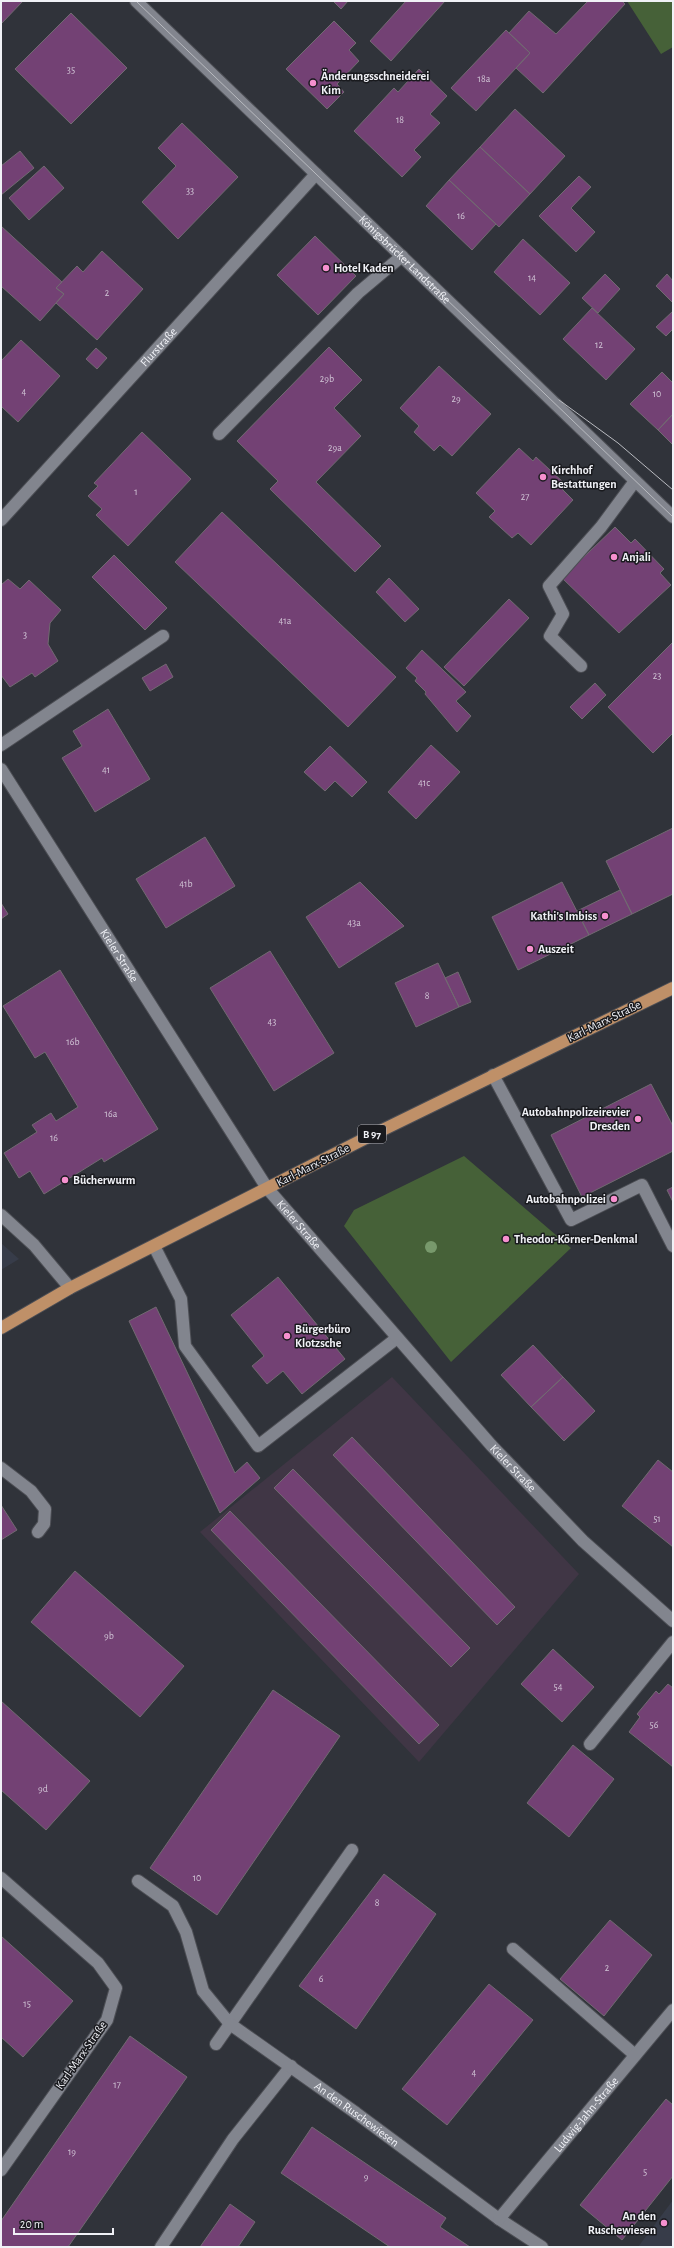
<svg xmlns="http://www.w3.org/2000/svg" width="674" height="2248" viewBox="0 0 674 2248" font-family="'Alegreya Sans',sans-serif">
	<style>
		.built { fill: #373c49 }
		.industrial { fill: #403645 }
		.green { fill: #466138 }
		.building { fill: #734174; stroke: #716a71 }
		.lines { fill: none; stroke-linecap: round; stroke-linejoin: round }
		.lane-casing { stroke: #4c4e54; stroke-width: 14 }
		.street-casing { stroke: #4c4e54; stroke-width: 14 }
		.secondary-casing { stroke: #4c4e54; stroke-width: 14 }
		.primary-casing { stroke: #4c4e54; stroke-width: 14 }
		.lane { stroke: #82858e; stroke-width: 12 }
		.street { stroke: #82858e; stroke-width: 12 }
		.secondary { stroke: #82858e; stroke-width: 12 }
		.primary { stroke: #bf9068; stroke-width: 12 }
		.tram { stroke: #b9bbc0; stroke-width: 1 }
		.tree { fill: #78996c }
		.poi-dot { fill: #f690cf; stroke: #191a1e; stroke-width: 1.5 }
		.labels { text-anchor: middle; stroke-width: 3; stroke-linejoin: round; paint-order: stroke }
		.number-label { font-size: 10px; fill: #d1c5d6 }
		.shield { fill: #191a1e; stroke: #b0b0b5; stroke-width: 1 }
		.shield-label { font-size: 11px; font-weight: bold; fill: #f0f1f6 }
		.poi-label { font-size: 12px; font-weight: bold; fill: #f0f1f6; stroke: #191a1e; text-anchor: start }
		.street-label { font-size: 12px; fill: #f0f1f6; stroke: #191a1e }
	</style>
	<rect width="100%" height="100%" fill="#30333a"/>
	<!-- built -->
	<path class="built" d="M1 1243 19 1259 1 1270Z
		M673 2200V2247H638Z"/>
	<!-- industrial -->
	<path class="industrial" d="M392 1377 579 1574 419 1762 200 1532Z"/>
	<!-- green -->
	<path class="green" d="M627 1H673V47L661 54Z
		M464 1156 571 1248 451 1362 344 1226 354 1210Z"/>
	<!-- building -->
	<path class="building" d="M1 1H23L1 24Z
		M333 1H348L341 9Z
		M406 1H445L391 61 370 41Z
		M588 1H622L625 4 543 93 516 68 530 53 509 33 529 11 556 34Z
		M71 13 127 68 71 124 15 69Z
		M334 21 356 43 349 50 359 61 337 84 344 92 327 109 286 69Z
		M506 30 530 53 476 111 451 88Z
		M419 69 447 96 430 114 440 123 414 150 421 157 402 177 354 131 394 88 398 92Z
		M515 109 565 156 530 194 480 147Z
		M182 123 238 177 178 239 142 202 176 166 158 148Z
		M480 147 530 194 499 227 449 180Z
		M20 151 34 168 1 195V166Z
		M44 166 64 188 29 220 9 198Z
		M579 176 591 187 571 208 595 232 576 252 539 216Z
		M449 180 496 224 472 250 426 206Z
		M1 226 62 282 56 288 64 294 40 321 1 286Z
		M315 236 356 276 318 315 277 275Z
		M523 239 570 283 540 315 494 272Z
		M102 251 143 289 97 340 56 303 64 294 56 288 77 266 83 272Z
		M605 274 620 289 598 313 582 298Z
		M667 274 673 281V303L656 286Z
		M592 308 635 349 606 380 563 339Z
		M673 311V329L666 336 656 327Z
		M21 340 60 376 18 422 1 406V361Z
		M329 347 362 380 334 408 361 436 316 482 381 546 355 572 270 489 278 481 237 441Z
		M96 348 107 358 97 369 86 359Z
		M439 366 491 414 452 456 440 445 434 451 414 432 419 426 400 408Z
		M662 372 673 383V414L658 430 630 404Z
		M673 414V445L658 430Z
		M142 432 191 479 128 546 96 515 102 509 88 496 98 486 94 483Z
		M519 448 533 461 536 457 564 483 560 487 573 500 531 545 518 533 512 538 489 517 495 511 476 493Z
		M222 512 396 677 348 727 175 562Z
		M615 527 631 543 635 539 664 569 660 573 671 585 619 633 562 578Z
		M114 555 167 608 145 630 92 577Z
		M389 578 419 609 405 622 376 592Z
		M8 579 20 589 29 580 61 610 50 623 48 644 58 661 35 677 32 673 10 687 1 675V585Z
		M509 599 529 618 464 686 444 667Z
		M673 642V733L653 753 608 707Z
		M422 650 466 692 456 701 471 716 457 732 425 694 426 692 415 681 417 678 406 668Z
		M166 664 173 677 150 691 142 678Z
		M595 683 606 695 582 719 570 707Z
		M108 709 150 779 95 812 62 758 82 746 73 731Z
		M431 745 460 772 416 819 388 792Z
		M330 746 367 782 352 797 335 781 325 791 304 772Z
		M673 828V894L632 914 606 861Z
		M205 837 235 886 166 928 136 879Z
		M360 882 404 926 339 968 306 917Z
		M562 882 589 935 518 970 492 917Z
		M620 890 632 914 589 935 577 911Z
		M1 903 8 914 1 919Z
		M270 951 334 1053 274 1091 210 988Z
		M438 963 459 1007 416 1027 395 983Z
		M60 970 158 1129 104 1162 102 1158 44 1194 30 1171 19 1178 4 1153 37 1132 32 1125 51 1113 56 1121 78 1107 45 1052 35 1058 3 1006Z
		M458 972 471 1002 459 1007 445 978Z
		M651 1084 673 1126V1151L582 1197 551 1135Z
		M673 1187V1202L667 1190Z
		M278 1277 345 1359 302 1394 283 1371 267 1384 252 1366 264 1356 231 1315Z
		M156 1307 235 1473 247 1462 260 1478 220 1513 129 1321Z
		M533 1345 563 1377 531 1407 501 1375Z
		M563 1377 595 1411 564 1441 531 1407Z
		M352 1437 515 1607 497 1625 333 1455Z
		M658 1460 673 1472V1547L622 1506Z
		M293 1469 470 1648 451 1667 274 1488Z
		M1 1505 17 1530 1 1540Z
		M230 1511 439 1725 419 1744 211 1530Z
		M75 1571 184 1666 140 1717 31 1622Z
		M553 1649 594 1687 562 1722 521 1684Z
		M668 1684 673 1688V1767L629 1732 640 1717 637 1714 656 1691 659 1694Z
		M273 1690 340 1736 217 1915 150 1868Z
		M1 1701 90 1781 46 1830 1 1790Z
		M573 1745 614 1779 569 1837 527 1803Z
		M384 1874 436 1914 356 2029 299 1986Z
		M610 1920 652 1955 604 2016 560 1979Z
		M1 1936 73 2001 23 2057 1 2037Z
		M489 1984 533 2020 447 2125 402 2089Z
		M130 2036 187 2077 68 2247H1V2221Z
		M666 2099 673 2105V2176L622 2240 580 2205Z
		M312 2127 446 2218 440 2227 470 2247H390L281 2173Z
		M230 2204 255 2222 238 2247H200Z"/>
	<g class="lines">
		<!-- lane casing -->
		<g class="lane-casing">
			<path id="lane" d="M219 434 358 293 402 256
				M581 666 550 636 563 614 549 586 601 527 635 481
				M1 745 163 636
				M493 1075 571 1220 642 1185 673 1246
				M1 1215 34 1245 70 1288
				M154 1246 181 1299 185 1346 258 1446 397 1338
				M1 1468 31 1491 45 1509 44 1524 38 1532
				M590 1744 673 1642
				M1 1878 98 1963 116 1988 107 2020 1 2170
				M138 1881 173 1906 186 1932 203 1991 230 2024 352 1850
				M513 1949 635 2055
				M161 2247 233 2139 291 2066"/>
		</g>
		<!-- street casing -->
		<g class="street-casing">
			<g id="street">
				<path id="s1" d="M1 520 316 174"/>
				<path id="s2" d="M1 769 267 1188 491 1445 583 1541 673 1621"/>
				<path id="s3" d="M216 2044 230 2024 356 2113 499 2219 542 2247"/>
				<path id="s4" d="M499 2219 673 2010"/>
			</g>
		</g>
		<!-- secondary casing -->
		<g class="secondary-casing">
			<path id="secondary" d="M136 1 673 517"/>
		</g>
		<!-- primary casing -->
		<g class="primary-casing">
			<path id="primary" d="M1 1328 70 1288 364 1139 673 988"/>
		</g>
		<!-- lane -->
		<use href="#lane" class="lane"/>
		<!-- street -->
		<use href="#street" class="street"/>
		<!-- secondary -->
		<use href="#secondary" class="secondary"/>
		<!-- primary -->
		<use href="#primary" class="primary"/>
		<!-- tram -->
		<g class="tram">
			<path id="s5" d="M136 1 673 517"/>
			<path d="M559 400 618 443 673 490"/>
		</g>
	</g>
	<!-- trees -->
	<circle class="tree" cx="431" cy="1247" r="6"/>
	<!-- markers -->
	<g class="poi-dot">
		<circle cx="313" cy="83" r="4"/>
		<circle cx="326" cy="268" r="4"/>
		<circle cx="543" cy="477" r="4"/>
		<circle cx="614" cy="557" r="4"/>
		<circle cx="605" cy="916" r="4"/>
		<circle cx="530" cy="949" r="4"/>
		<circle cx="638" cy="1119" r="4"/>
		<circle cx="65" cy="1180" r="4"/>
		<circle cx="614" cy="1199" r="4"/>
		<circle cx="506" cy="1239" r="4"/>
		<circle cx="287" cy="1336" r="4"/>
		<circle cx="664" cy="2223" r="4"/>
	</g>
	<g class="labels">
		<!-- number labels -->
		<g class="number-label">
			<text x="71" y="73">35</text>
			<text x="484" y="82">18a</text>
			<text x="400" y="123">18</text>
			<text x="190" y="194">33</text>
			<text x="461" y="219">16</text>
			<text x="532" y="281">14</text>
			<text x="107" y="296">2</text>
			<text x="599" y="348">12</text>
			<text x="327" y="382">29b</text>
			<text x="24" y="395">4</text>
			<text x="657" y="397">10</text>
			<text x="456" y="402">29</text>
			<text x="335" y="451">29a</text>
			<text x="136" y="495">1</text>
			<text x="525" y="500">27</text>
			<text x="285" y="624">41a</text>
			<text x="25" y="638">3</text>
			<text x="657" y="679">23</text>
			<text x="106" y="773">41</text>
			<text x="424" y="786">41c</text>
			<text x="186" y="887">41b</text>
			<text x="354" y="926">43a</text>
			<text x="427" y="999">8</text>
			<text x="272" y="1025">43</text>
			<text x="73" y="1045">16b</text>
			<text x="111" y="1117">16a</text>
			<text x="54" y="1141">16</text>
			<text x="657" y="1522">51</text>
			<text x="109" y="1639">9b</text>
			<text x="558" y="1690">54</text>
			<text x="654" y="1728">56</text>
			<text x="43" y="1792">9d</text>
			<text x="197" y="1881">10</text>
			<text x="377" y="1906">8</text>
			<text x="607" y="1971">2</text>
			<text x="321" y="1982">6</text>
			<text x="27" y="2007">15</text>
			<text x="474" y="2076">4</text>
			<text x="117" y="2088">17</text>
			<text x="72" y="2155">19</text>
			<text x="645" y="2175">5</text>
			<text x="366" y="2180">9</text>
		</g>
		<!-- shield labels -->
		<rect class="shield" x="358" y="1125" width="28" height="18" rx="3"/>
		<g class="shield-label">
			<text x="372" y="1138">B 97</text>
		</g>
		<!-- poi labels -->
		<g class="poi-label">
			<text x="321" y="80">Änderungsschneiderei<tspan x="321" dy="14">Kim</tspan></text>
			<text x="334" y="272">Hotel Kaden</text>
			<text x="551" y="474">Kirchhof<tspan x="551" dy="14">Bestattungen</tspan></text>
			<text x="622" y="561">Anjali</text>
			<text x="597" y="920" text-anchor="end">Kathi's Imbiss</text>
			<text x="538" y="953">Auszeit</text>
			<text x="630" y="1116" text-anchor="end">Autobahnpolizeirevier<tspan x="630" dy="14">Dresden</tspan></text>
			<text x="73" y="1184">Bücherwurm</text>
			<text x="606" y="1203" text-anchor="end">Autobahnpolizei</text>
			<text x="514" y="1243">Theodor-Körner-Denkmal</text>
			<text x="295" y="1333">Bürgerbüro<tspan x="295" dy="14">Klotzsche</tspan></text>
			<text x="656" y="2220" text-anchor="end">An den<tspan x="656" dy="14">Ruschewiesen</tspan></text>
		</g>
		<!-- street labels -->
		<g class="street-label">
			<text dy="4" stroke="none"><textPath href="#s5" startOffset="373">Königsbrücker Landstraße</textPath></text>
			<text dy="4" stroke="none"><textPath href="#s1" startOffset="234">Flurstraße</textPath></text>
			<text dy="4" stroke="none"><textPath href="#s2" startOffset="221">Kieler Straße</textPath></text>
			<text transform="translate(604 1021) rotate(-26)" y="4">Karl-Marx-Straße</text>
			<text transform="translate(313 1165) rotate(-27)" y="4">Karl-Marx-Straße</text>
			<text dy="4" stroke="none"><textPath href="#s2" startOffset="545">Kieler Straße</textPath></text>
			<text dy="4" stroke="none"><textPath href="#s2" startOffset="869">Kieler Straße</textPath></text>
			<text transform="translate(81 2055) rotate(-55)" y="4">Karl-Marx-Straße</text>
			<text dy="4" stroke="none"><textPath href="#s3" startOffset="180">An den Ruschewiesen</textPath></text>
			<text dy="4" stroke="none"><textPath href="#s4" startOffset="136">Ludwig-Jahn-Straße</textPath></text>
		</g>
	</g>
	<!-- border -->
	<rect width="674" height="2248" fill="none" stroke="#f0f1f6" stroke-width="4"/>
	<!-- scale -->
	<path d="M14 2228v6h99v-6" fill="none" stroke="#f0f1f6" stroke-width="2"/>
	<text x="20" y="2228" font-size="12" fill="#f0f1f6" stroke="#191a1e" stroke-width="3" paint-order="stroke">20 m</text>
</svg>
